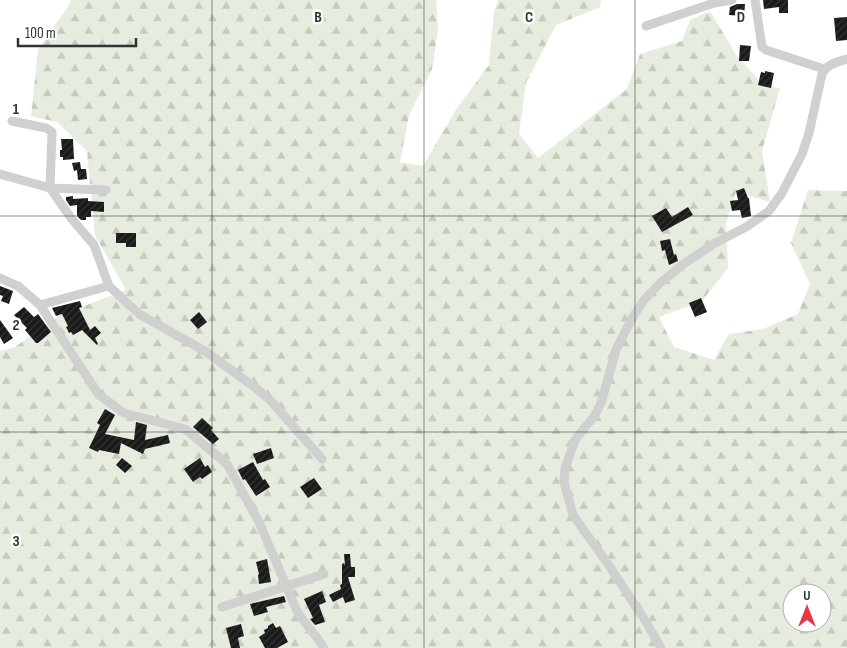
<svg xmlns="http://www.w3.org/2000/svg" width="847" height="648" viewBox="0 0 847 648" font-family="'Sofia Sans Condensed',sans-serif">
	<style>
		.forest { fill: url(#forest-firs); fill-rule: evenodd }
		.building { fill: url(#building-hatch) }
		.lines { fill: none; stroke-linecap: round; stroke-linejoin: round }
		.street { stroke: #d0d0d0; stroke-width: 9 }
		.grid { fill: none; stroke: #333; stroke-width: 1; stroke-opacity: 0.55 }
		.grid-label { font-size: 16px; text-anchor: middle; font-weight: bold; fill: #333; stroke: #fff; stroke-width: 5; stroke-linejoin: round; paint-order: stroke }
	</style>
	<defs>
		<pattern id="forest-firs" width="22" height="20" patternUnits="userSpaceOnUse" patternTransform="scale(1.25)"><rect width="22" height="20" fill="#e6ecdf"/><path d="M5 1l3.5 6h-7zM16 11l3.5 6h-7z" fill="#c6cbc0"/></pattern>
		<pattern id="building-hatch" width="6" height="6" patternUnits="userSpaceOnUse" patternTransform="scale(1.25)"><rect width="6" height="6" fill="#1a1a1a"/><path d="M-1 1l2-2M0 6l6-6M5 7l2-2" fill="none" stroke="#333"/></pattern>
	</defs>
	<rect width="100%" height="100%" fill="#fff"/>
	<!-- forest -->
	<path class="forest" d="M70 0H436L438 30 432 69 409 115 400 162 423 166 457 108 489 65 494 13 498 0H601L600 7 556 25 526 83 519 134 538 158 627 89 640 54 682 41 690 20 710 11 736 55 764 86 780 88 762 151 770 202 736 192 726 223 728 268 702 301 659 317 674 347 714 360 729 334 763 329 798 314 810 284 791 243 808 190 847 191V648H0V351L15 347 60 315 126 290 95 235 87 151 57 122 31 116 38 50 71 2ZM792 593H822V623H792Z"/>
	<!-- building -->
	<path class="building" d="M763 0H788V13H779V7L764 9Z
		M737 4H745L744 16 729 15 730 7Z
		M847 17V40L836 41 834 18Z
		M740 45 751 46 749 61H739Z
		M765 71 774 73 771 88 758 85 761 72 765 73Z
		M61 139H73L74 159 63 160V157H60V150H62Z
		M80 162 81 169H86L87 179 78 180 77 170 74 171 72 163Z
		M744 188 748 198H749L751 216 742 218 740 210 732 211 730 201 738 200 736 191Z
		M73 196V199L88 198V201L104 202V212L91 211V217H86V220H81L77 216V205L70 206 66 200V197Z
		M688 207 693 215 662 232 652 216 666 208 672 217Z
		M116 233H136V247H126V243H116Z
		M670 239 674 255 676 254 678 261 669 265 665 250 662 251 660 241Z
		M0 286 13 291 9 304 1 301 3 296 0 295Z
		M701 298 707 312 695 317 689 303Z
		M80 301 82 307 79 308 90 330 95 326 101 333 95 338 98 344 97 345 82 330 73 335 71 332 69 333 66 327 68 326 62 314 56 316 52 308Z
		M24 307 34 317 38 314 51 332 38 343H36L25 330 27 328 14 315Z
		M199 312 207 322 198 329 190 320Z
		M0 320 13 338 4 344 0 337Z
		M105 409 115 415 105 434 134 440 136 422 147 425 145 440 168 435 170 443 145 449 143 454 121 443 119 454 99 450 98 452 89 448 100 425 97 423Z
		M202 418 213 428 211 430 219 439 213 444 193 427Z
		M271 448 274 458 257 464 253 454Z
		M122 458 132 466 125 473 116 465Z
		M200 458 205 467 208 465 212 472 202 479 200 477 193 482 184 469Z
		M253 462 263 480 265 479 270 487 256 496 245 479 243 480 238 470Z
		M314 478 322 489 308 498 300 487Z
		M344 554H350L351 567H355V577H348L355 600 345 603 343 597 333 602 329 595 341 589 340 585 342 584V564L344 563 345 566Z
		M267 559 271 582 259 584 258 575 259 574 256 562Z
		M322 591 326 602 319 605 325 622 315 625 310 619 313 618 304 599Z
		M284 596 286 602 266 607 268 612 254 616 250 604Z
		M273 623 276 628 280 626 288 642 277 648H265L259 637 265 633 264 630 268 628V626Z
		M241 624 244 636 238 638 240 648H231L226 628Z"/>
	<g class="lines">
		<!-- street -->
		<path class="street" d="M755 0 762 47 766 50 824 69
			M646 26 714 3 732 0
			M12 121 46 128 52 132 50 188 71 218 94 245 109 286 139 314 205 351 253 386 271 401 322 459
			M0 174 50 188 106 190
			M0 278 18 286 40 305 99 395 124 413 185 429 227 464 259 522 297 611C305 624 316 635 324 648
			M40 305 109 286
			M222 607 324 574
			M661 648 646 622 610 567 573 515 564 482 565 468 575 440 595 415 601 403 616 350 631 320 644 300 661 282 685 263 715 243 746 227 769 211 782 193 802 154 809 133 822 74C827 64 837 62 847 59"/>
	</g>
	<!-- grid -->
	<path class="grid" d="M212 0V648M424 0V648M635 0V648M0 216H847M0 432H847"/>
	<g class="grid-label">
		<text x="318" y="22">B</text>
		<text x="529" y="22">C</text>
		<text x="741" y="22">D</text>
		<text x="16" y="114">1</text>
		<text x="16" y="330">2</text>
		<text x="16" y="546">3</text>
	</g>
	<!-- north arrow -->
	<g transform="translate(807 608)"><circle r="24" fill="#ffffff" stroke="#adadad"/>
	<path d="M0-4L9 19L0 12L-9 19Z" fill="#e63946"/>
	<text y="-8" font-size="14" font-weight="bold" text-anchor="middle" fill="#333333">U</text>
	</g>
	<!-- scale -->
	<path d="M18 38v8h118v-8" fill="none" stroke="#333333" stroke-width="2.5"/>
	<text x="25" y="38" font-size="15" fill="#333333" stroke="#ffffff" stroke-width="4" paint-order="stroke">100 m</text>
</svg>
